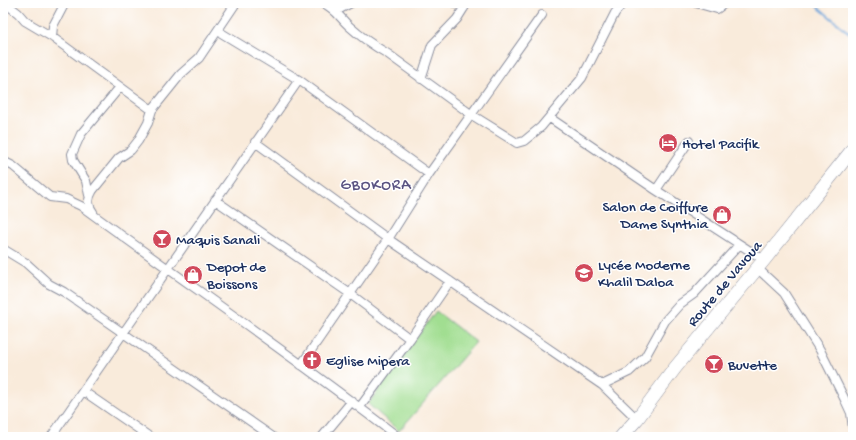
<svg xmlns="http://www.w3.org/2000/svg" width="856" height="440" viewBox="0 0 856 440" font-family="'Gochi Hand',sans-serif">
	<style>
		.green { fill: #a1de91; stroke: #5e8678 }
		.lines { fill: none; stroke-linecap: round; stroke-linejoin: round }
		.stream { stroke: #6aa4da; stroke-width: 2 }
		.minor-casing { stroke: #8a8d9c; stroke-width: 10 }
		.primary-casing { stroke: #8a8d9c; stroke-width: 14 }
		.minor { stroke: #fff; stroke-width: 8 }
		.primary { stroke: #fff; stroke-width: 13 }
		.labels { text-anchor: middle; stroke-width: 3; stroke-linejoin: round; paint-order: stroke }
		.poi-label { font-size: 15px; fill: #1b2f5e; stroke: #fff; text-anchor: start }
		.street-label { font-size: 15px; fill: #1b2f5e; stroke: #fff }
		.neighbourhood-label { font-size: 16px; letter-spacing: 1px; fill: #5a5382; stroke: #fff }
	</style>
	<rect width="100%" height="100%" fill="#fff"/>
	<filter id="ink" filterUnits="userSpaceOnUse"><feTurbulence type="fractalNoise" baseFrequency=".025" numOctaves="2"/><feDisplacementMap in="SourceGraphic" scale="8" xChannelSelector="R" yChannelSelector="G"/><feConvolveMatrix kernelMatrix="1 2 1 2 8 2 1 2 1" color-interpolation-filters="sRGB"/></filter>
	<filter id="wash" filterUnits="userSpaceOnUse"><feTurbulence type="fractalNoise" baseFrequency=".012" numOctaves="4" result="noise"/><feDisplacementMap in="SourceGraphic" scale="16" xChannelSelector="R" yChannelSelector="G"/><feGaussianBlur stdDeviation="0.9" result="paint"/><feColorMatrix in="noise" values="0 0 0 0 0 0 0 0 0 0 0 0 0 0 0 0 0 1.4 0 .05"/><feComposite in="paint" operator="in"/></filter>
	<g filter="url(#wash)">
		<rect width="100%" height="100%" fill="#f9ebdb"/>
		<!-- green -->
		<path class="green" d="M436 311 476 342 399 431 368 404Z"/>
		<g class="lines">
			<!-- stream -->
			<path class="stream" d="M813 3 853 36"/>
		</g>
	</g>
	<g filter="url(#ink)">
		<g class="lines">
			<!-- minor casing -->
			<g class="minor-casing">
				<path id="minor" d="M5 3 18 13 25 21 52 37 152 110
					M323 3C337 10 339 17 349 26 361 37 374 46 388 54L472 115 517 143 524 141 541 127 582 78 615 13 623 3
					M455 3 464 8
					M696 3 717 9 725 3
					M336 11 351 3
					M218 31 299 80 429 174
					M52 37 53 26 65 3
					M421 79 432 45 457 19 467 3
					M550 118 656 190
					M689 141 656 190 764 260
					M255 142 388 239 602 385 637 419
					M3 161 13 166 50 197 66 199 81 206C186 283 295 357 398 437
					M89 195 86 181 73 160 72 154 81 134 120 87
					M215 200 349 293 410 339
					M93 212C87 205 88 198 93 190L119 158 131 150 138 141 148 123 152 110 181 74 199 58 236 3
					M3 249 26 263 49 284 64 292 273 437
					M757 268 784 293 820 350 845 400 851 413 853 429
					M301 365 388 239 429 174 542 15
					M602 385 629 372 645 357 665 321 680 304 694 294 739 245
					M83 391 150 437
					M360 407 410 339 450 281
					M51 437 299 80
					M322 437 352 401"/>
			</g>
			<!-- primary casing -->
			<g class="primary-casing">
				<path id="primary" d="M621 437 637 419 675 368 764 260 853 149"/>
			</g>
			<!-- minor -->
			<use href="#minor" class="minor"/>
			<!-- primary -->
			<use href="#primary" class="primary"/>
		</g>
	</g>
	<!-- icons -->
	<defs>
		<g id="hotel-disc" transform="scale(1)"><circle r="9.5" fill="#d1495b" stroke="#fff"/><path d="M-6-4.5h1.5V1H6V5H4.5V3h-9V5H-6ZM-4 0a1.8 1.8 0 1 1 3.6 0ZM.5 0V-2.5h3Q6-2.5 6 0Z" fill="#fff"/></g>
		<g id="shop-disc" transform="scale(1)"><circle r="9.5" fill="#d1495b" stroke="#fff"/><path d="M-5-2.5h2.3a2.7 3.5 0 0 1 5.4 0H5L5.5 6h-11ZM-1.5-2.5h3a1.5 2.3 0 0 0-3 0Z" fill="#fff"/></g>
		<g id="bar-disc" transform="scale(1)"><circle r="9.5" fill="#d1495b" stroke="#fff"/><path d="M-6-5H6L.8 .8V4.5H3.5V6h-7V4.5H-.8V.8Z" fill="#fff"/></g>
		<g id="school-disc" transform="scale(1)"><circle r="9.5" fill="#d1495b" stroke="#fff"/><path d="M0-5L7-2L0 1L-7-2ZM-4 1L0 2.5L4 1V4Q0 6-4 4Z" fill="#fff"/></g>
		<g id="church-disc" transform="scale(1)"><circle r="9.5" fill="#d1495b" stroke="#fff"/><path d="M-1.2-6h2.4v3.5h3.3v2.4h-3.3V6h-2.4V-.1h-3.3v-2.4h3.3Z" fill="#fff"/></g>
	</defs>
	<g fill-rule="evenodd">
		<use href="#hotel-disc" x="668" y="143"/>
		<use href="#shop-disc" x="722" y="215"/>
		<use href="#bar-disc" x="162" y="239"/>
		<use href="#school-disc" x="584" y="273"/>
		<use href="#shop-disc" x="193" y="275"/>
		<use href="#church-disc" x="312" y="360"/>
		<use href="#bar-disc" x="714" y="364"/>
	</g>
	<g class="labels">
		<!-- poi labels -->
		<g class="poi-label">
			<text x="682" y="148">Hotel Pacifik</text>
			<text x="708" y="211" text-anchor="end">Salon de Coiffure<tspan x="708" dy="17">Dame Synthia</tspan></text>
			<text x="176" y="244">Maquis Sanali</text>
			<text x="598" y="269">Lycée Moderne<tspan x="598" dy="17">Khalil Daloa</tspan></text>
			<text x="207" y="271">Depot de<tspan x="207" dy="17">Boissons</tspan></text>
			<text x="326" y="365">Eglise Mipera</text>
			<text x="728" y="369">Buvette</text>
		</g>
		<!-- street labels -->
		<g class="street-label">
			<text transform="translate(724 283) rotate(-50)" y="5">Route de Vavoua</text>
		</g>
		<!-- neighbourhood labels -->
		<g class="neighbourhood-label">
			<text x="376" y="189">GBOKORA</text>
		</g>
	</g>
	<!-- margin -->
	<rect width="856" height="440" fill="none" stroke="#fff" stroke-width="16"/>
</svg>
